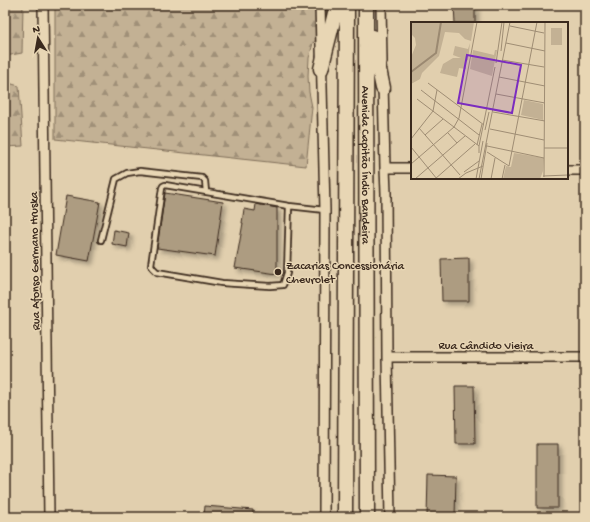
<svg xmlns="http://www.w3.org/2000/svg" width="590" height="522" viewBox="0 0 590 522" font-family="'Gochi Hand',sans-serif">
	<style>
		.forest { fill: url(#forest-firs); stroke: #7f6e59 }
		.building { fill: #ad9c81; stroke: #3b2a1e; filter: url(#shadow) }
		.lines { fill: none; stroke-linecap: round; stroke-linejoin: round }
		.service-casing { stroke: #3b2a1e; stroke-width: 8 }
		.minor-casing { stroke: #3b2a1e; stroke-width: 12 }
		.primary-casing { stroke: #3b2a1e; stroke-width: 17 }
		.service { stroke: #e8d6b4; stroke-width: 4.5 }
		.minor { stroke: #e8d6b4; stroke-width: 9 }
		.primary { stroke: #e8d6b4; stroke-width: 14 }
		.poi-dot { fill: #3b2a1e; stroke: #e8d6b4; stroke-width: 1.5 }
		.labels { text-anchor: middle; stroke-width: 3; stroke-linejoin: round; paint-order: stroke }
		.street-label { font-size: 12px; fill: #3b2a1e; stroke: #e8d6b4 }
		.poi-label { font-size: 12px; fill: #3b2a1e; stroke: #e8d6b4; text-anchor: start }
		.inset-river { fill: none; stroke: #9b8971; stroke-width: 2 }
		.inset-road { fill: none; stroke: #9f8d74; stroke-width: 1 }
		.view { fill: #7b2cbf; fill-opacity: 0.15; stroke: #7b2cbf; stroke-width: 2 }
		.inset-edge { fill: none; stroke: #3b2a1e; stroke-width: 2 }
	</style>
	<defs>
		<pattern id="forest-firs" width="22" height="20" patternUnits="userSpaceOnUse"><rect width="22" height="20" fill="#c3b194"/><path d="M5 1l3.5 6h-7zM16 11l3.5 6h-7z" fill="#a09078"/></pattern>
		<filter id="shadow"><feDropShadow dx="3.5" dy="3.5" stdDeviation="2" flood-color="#0004"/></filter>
	</defs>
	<rect width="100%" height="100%" fill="#e1cfae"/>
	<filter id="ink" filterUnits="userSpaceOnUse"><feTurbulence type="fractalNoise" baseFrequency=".025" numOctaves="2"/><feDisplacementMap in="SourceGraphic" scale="8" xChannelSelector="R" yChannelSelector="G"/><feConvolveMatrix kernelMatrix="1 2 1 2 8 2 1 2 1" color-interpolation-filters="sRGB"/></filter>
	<g filter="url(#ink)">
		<!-- forest -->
		<path class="forest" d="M5 5H23L22 53 5 56Z
			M55 5H327L325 30 313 43 309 58 308 76 309 92 312 107 306 166 55 139Z
			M5 82 19 86 23 146 5 147Z"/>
		<!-- building -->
		<path class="building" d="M454 5H475V23H455Z
			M165 193 223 202 215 256 157 248Z
			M66 196 100 202 89 261 56 255Z
			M256 204 277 208V274L235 268 243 223H242L244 209 255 211Z
			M114 230 129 233 127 247 112 244Z
			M469 258V301H442L441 259Z
			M455 386H474L475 444H456Z
			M537 444H558V508H537Z
			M428 475 456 476 455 517H427Z
			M205 506 253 510V517H217L204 516Z"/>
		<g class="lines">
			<!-- service casing -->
			<g class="service-casing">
				<path id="service" d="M289 206 287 273 283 285 270 286 222 283 157 272 153 268 151 265 162 188 163 186 165 185 289 206 325 210
					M101 240 116 179 127 173 140 171 202 178 205 181 206 192"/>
			</g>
			<!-- minor casing -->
			<g class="minor-casing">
				<path id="minor" d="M43 5 49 517
					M320 5 325 210 324 517
					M381 5 382 62
					M383 83 385 168 386 193 387 357 390 517
					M385 168H412
					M567 170H585
					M387 357H585"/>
			</g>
			<!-- primary casing -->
			<g class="primary-casing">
				<g id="primary">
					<path id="s1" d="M366 5 367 517"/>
					<path d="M372 37 383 88"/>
					<path d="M321 69 337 5"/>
					<path d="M345 517 347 5"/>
				</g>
			</g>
			<!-- service -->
			<use href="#service" class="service"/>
			<!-- minor -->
			<use href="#minor" class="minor"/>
			<!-- primary -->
			<use href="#primary" class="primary"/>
		</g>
	</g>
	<!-- markers -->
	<circle class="poi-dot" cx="278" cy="272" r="4"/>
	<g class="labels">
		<!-- street labels -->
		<g class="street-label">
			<text dy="4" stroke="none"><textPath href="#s1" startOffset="160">Avenida Capitão Índio Bandeira</textPath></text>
			<text transform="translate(34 261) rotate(-91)" y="4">Rua Afonso Germano Hruska</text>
			<text x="486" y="349">Rua Cândido Vieira</text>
		</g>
		<!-- poi labels -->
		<g class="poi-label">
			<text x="286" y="269">Zacarias Concessionária<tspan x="286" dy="14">Chevrolet</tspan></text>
		</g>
	</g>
	<!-- overview -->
	<g transform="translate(411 22)">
		<rect width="157" height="157" fill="#e1cfae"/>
		<path d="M140 6H151V23H140Z" fill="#c3b194"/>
		<path d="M0 0H63L60 19 54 17 48 11 34 10 28 34 11 51 9 57 0 62V35L5 23 4 16 0 12ZM59 21 57 38 54 40 55 47 48 46 46 55 29 51 32 42 42 36H50L42 33 44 24 57 27ZM62 28 83 33 84 28H86L81 54 59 47ZM113 78 132 82V98L110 93Z" fill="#c3b194"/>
		<path d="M103 131 133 136 132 149 129 157H92L95 144 100 145Z" fill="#c3b194"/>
		<path class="inset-river" d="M0 50 25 31 30 0"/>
		<path class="inset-road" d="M99 4 133 11M95 21 134 29M90 29 93 0M91 38 133 45M85 41 91 0M88 55 134 64M17 61 73 103M10 68 68 113M85 72 134 81M6 77 68 124V131M82 90 134 99M8 106 49 153M79 107 133 118M74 108 78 90M37 111 46 121M14 113 32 97M0 117 22 89 26 68M66 123 71 102M68 124 84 45M76 124 133 136M0 125 26 157M133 126H157M76 130 98 144 126 0M0 142 43 105 48 96 66 0M53 150 68 139M132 154 157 153M133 155 134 0M4 157 54 114M24 157 64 122M47 157 55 151 72 144M65 157 72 119M68 157 99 0M70 157 76 121M80 157 84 136M91 157 94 143"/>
		<path class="view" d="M56 33 110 43 101 91 47 81Z"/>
		<rect width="157" height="157" class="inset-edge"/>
	</g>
	<!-- margin -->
	<rect width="590" height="522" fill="none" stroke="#e8d6b4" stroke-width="20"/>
	<rect x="10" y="10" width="570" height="502" fill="none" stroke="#3b2a1e" stroke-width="1.5" filter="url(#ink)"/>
	<!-- north arrow -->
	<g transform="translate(38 38) rotate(349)" stroke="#e8d6b4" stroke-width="3" paint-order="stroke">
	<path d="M0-3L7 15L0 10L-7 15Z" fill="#3b2a1e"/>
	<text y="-6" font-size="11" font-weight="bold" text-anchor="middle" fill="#3b2a1e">N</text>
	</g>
</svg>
